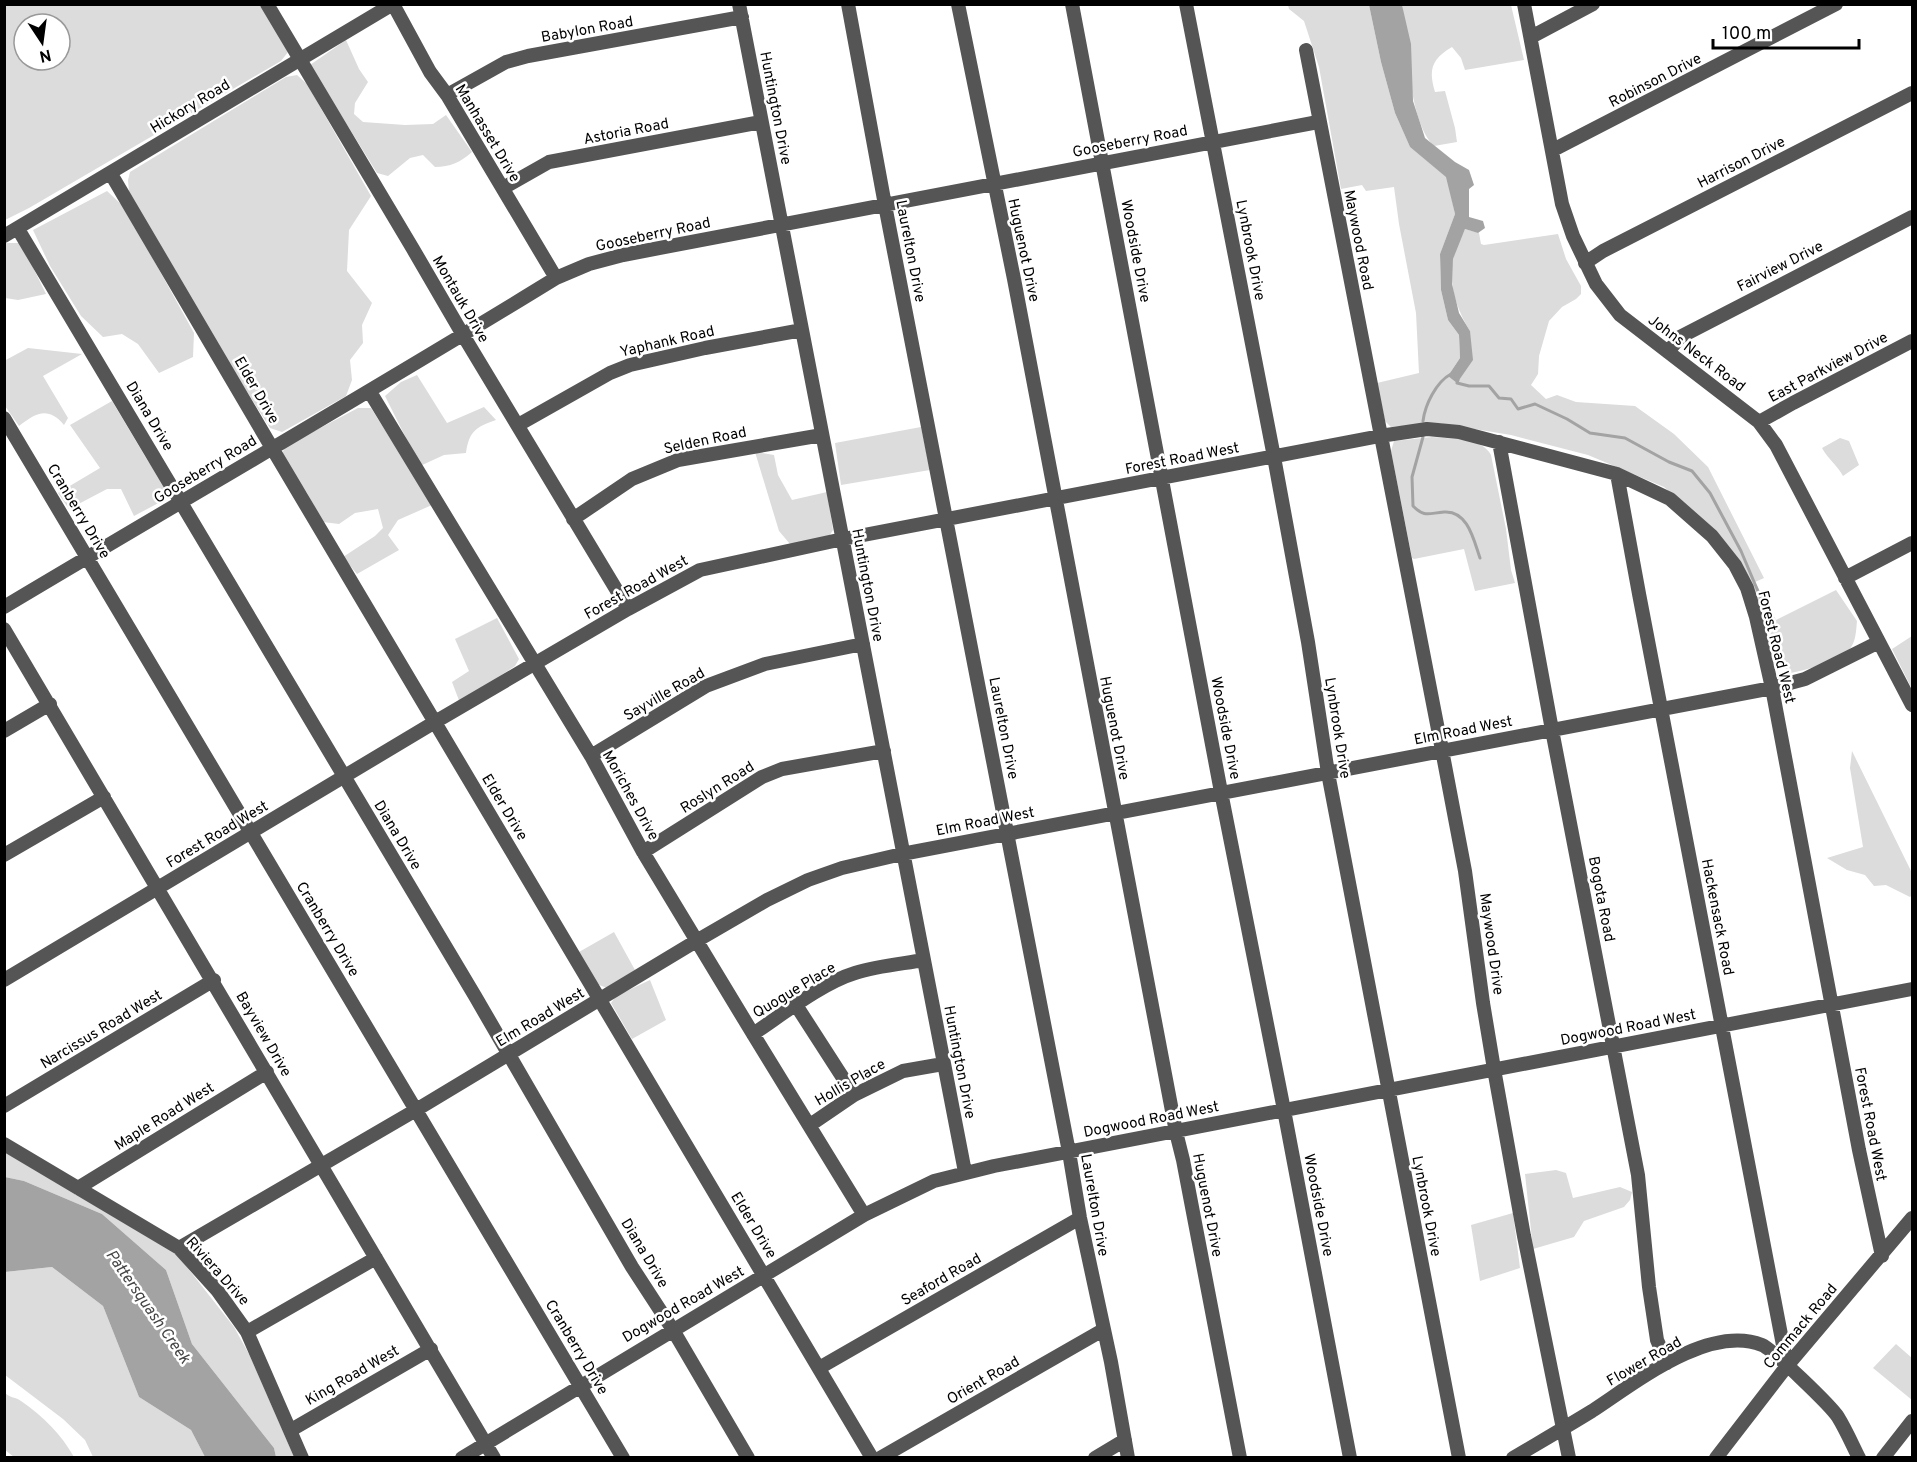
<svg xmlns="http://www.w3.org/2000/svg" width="1917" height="1462" viewBox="0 0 1917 1462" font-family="Overpass,sans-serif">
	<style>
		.green { fill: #dcdcdc; fill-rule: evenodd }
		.water { fill: #a3a3a3 }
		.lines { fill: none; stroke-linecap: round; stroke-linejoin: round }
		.stream { stroke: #a3a3a3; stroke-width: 3 }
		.minor { stroke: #555; stroke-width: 14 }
		.labels { text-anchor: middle; stroke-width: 5; stroke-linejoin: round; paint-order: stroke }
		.street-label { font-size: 15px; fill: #000; stroke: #fff }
		.water-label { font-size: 16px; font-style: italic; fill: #444; stroke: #fff }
	</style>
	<rect width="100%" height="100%" fill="#fff"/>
	<!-- green -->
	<path class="green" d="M4 5H261L288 52 281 61 29 208 5 220ZM24 24H60V60H24Z
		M1288 5H1369L1381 62 1395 113 1410 147 1447 177 1455 214 1440 254 1441 290 1448 320 1459 335 1460 358 1448 376 1458 382 1470 331C1457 310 1448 285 1453 259 1455 249 1461 238 1465 229L1479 233 1481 244 1484 245 1558 234 1566 259 1581 286V294L1576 299 1562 307 1549 321 1539 356 1538 374 1531 385 1546 399 1557 395 1576 402 1635 406 1674 434 1708 467 1764 578 1755 582 1776 620 1836 590 1857 621C1856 631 1856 642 1849 650 1841 660 1804 671 1790 673L1780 664 1766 620 1747 574 1713 529 1664 487 1588 455 1511 435 1438 423 1391 427 1385 421 1377 383 1419 373 1416 313 1399 224 1394 187 1366 191 1362 185 1341 189 1319 67 1304 21 1289 9Z
		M1402 5H1511L1524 60 1465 70 1461 58 1452 47C1432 59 1428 69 1435 92L1445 91 1455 128 1457 142 1434 146C1409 122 1406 41 1402 5Z
		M346 40 359 69 368 82 355 103 354 114 363 122 405 125 433 124 446 115 472 152C461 162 450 167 435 167L423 155 410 158 388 176 377 173 310 65Z
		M297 75 307 84 371 196 349 230 347 271 372 303 362 325 363 343 350 360 352 380 346 396 282 432 270 428 225 357 129 192 128 180 130 172 286 77Z
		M107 191 125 208 194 333 193 357 159 373 138 344 122 334 103 337 81 316 50 266 33 230Z
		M5 243H19L23 247 46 294 18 300 5 298Z
		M28 348 82 354 43 376 68 418 64 425C48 406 36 413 19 426L5 406 4 361Z
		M417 375 447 423 484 407 496 420C476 427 469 431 466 453L444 455 420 466 385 396 401 382Z
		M112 401 146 458 168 491 166 499 134 516 121 489H107L69 509 58 493 100 468 70 425Z
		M358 408H371L432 505 398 520 388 535 399 550 357 574 343 557 375 536 383 528 378 509 355 513 339 524 323 522 307 493 281 455 286 446Z
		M921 427 930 470 841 485 835 443Z
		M1432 437C1450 439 1482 437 1491 455L1506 529 1511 570 1515 583 1475 591 1464 549 1414 559 1412 558 1391 451 1394 441Z
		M1840 438 1849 441 1859 465 1843 476C1837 465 1828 459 1822 448Z
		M755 452 774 455 778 475 792 500 827 492 833 530 828 538 790 544 779 531Z
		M497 618 519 659 515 666 460 703 452 682 469 671 455 639Z
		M1912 636V689L1892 649Z
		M1852 751 1912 873V895L1910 897 1886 885 1874 886 1865 875 1847 870 1827 858 1863 847 1850 768Z
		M614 932 635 970 607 988 594 983 579 952Z
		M650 980 666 1020 632 1039 611 1003 616 996Z
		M5 1149 127 1217 179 1257 234 1327 250 1356 294 1457H276L274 1448 192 1344 166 1270 102 1214 24 1181 5 1177Z
		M1556 1170 1566 1173 1573 1198 1620 1187 1632 1192 1630 1200 1624 1207 1584 1221 1574 1237 1533 1249 1525 1174Z
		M1513 1213 1520 1268 1480 1281 1471 1225Z
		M52 1267 103 1306 139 1397 191 1430 205 1457H93L85 1440 63 1419 5 1375V1272Z
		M1896 1344 1912 1358V1400L1873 1368Z
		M5 1393C10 1398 16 1397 21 1401 44 1417 61 1434 74 1457H14L5 1450Z"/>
	<!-- water -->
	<path class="water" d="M1369 5H1402L1411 44 1413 101 1425 138 1455 162 1469 170 1474 185 1469 189V217L1483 221 1485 228 1478 233 1465 229 1453 259 1452 284 1459 313 1470 331 1473 360 1457 383 1448 376 1460 358 1459 335 1448 320 1441 290 1440 254 1455 214 1446 177 1410 147 1395 113 1381 62Z
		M5 1177 24 1181 102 1214 166 1270 192 1344 274 1448 276 1457H205L191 1430 139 1397 103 1306 52 1267 5 1272Z"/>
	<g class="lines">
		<!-- stream -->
		<path class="stream" d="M1458 380 1457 383 1469 386H1489L1499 398 1511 399 1518 409 1535 404 1567 419 1590 433 1625 438 1669 462 1692 471 1710 493 1741 551 1768 615
			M1423 421C1425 405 1436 382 1451 374
			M1423 437 1412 477 1413 506C1425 518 1429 513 1444 512 1468 510 1474 541 1480 558"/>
		<!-- minor -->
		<path class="minor" d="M267 4 413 249 463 335 628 609
			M393 4 430 72 447 95 556 278
			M739 4 965 1172
			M848 4 885 205 1069 1152 1080 1218 1111 1362 1128 1458
			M958 4 1014 279 1176 1132 1183 1160 1240 1458
			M1072 4 1221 792 1284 1110 1350 1458
			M1186 4 1274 457 1308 642 1328 773 1459 1458
			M1524 4 1562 204 1573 236 1596 284 1620 315 1759 422 1776 445 1912 705
			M1531 37 1593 4
			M1306 50 1442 750 1465 871 1483 1003 1494 1069 1524 1236 1569 1458
			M447 95 506 62 528 56 742 17
			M1553 150 1836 4
			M111 174 272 448 872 1458
			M503 188 549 162 761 122
			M18 229 475 996 632 1267 673 1330 748 1458
			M4 236 393 4
			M1585 263 1603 251 1912 93
			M1668 352 1680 337 1912 217
			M370 392 591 756 643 852 753 1034 864 1215
			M4 418 623 1458
			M1759 422 1793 403 1912 341
			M518 425 610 373 630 365 705 348 802 330
			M1499 442 1552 730 1638 1175 1649 1287 1657 1340 1667 1363
			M1617 474C1671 772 1731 1069 1787 1366
			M573 519 632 479 678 460 822 435
			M1845 578 1912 543
			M4 607C188 497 374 390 556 278L589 264 623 255 1318 122
			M4 629 494 1458
			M4 731 50 704
			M591 756 706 686 765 664 863 644
			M643 852 762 777 782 769 884 751
			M4 855 104 797
			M4 980 435 722 628 609 700 570 843 539 1380 436 1427 429 1459 432 1617 474 1670 499 1712 536 1735 565 1747 588 1756 617 1772 688 1859 1150 1882 1256
			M796 1005 854 1095
			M753 1034C783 1014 822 983 855 973 877 966 901 964 924 960
			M4 1106 214 980
			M810 1125 854 1095 903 1071 943 1064
			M4 1144 179 1248 217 1290 247 1332 302 1458
			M78 1188 267 1072
			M179 1248 416 1110 698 940 767 900 808 880 842 868 902 854 1772 688 1805 679 1879 642
			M247 1332 376 1258
			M819 1368 1080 1218
			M291 1430 431 1349
			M462 1458 864 1215 934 1181 994 1166 1912 989
			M880 1458 1103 1330
			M1095 1458 1125 1440
			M1513 1458C1540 1442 1566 1427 1592 1411 1635 1383 1708 1324 1762 1345 1772 1349 1831 1406 1838 1417 1846 1430 1852 1444 1859 1458
			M1716 1458 1787 1366 1912 1218
			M1883 1458 1912 1421"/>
	</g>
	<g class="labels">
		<!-- street labels -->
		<g class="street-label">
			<text transform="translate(587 29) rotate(-10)" y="5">Babylon Road</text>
			<text transform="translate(1655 80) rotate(-27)" y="5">Robinson Drive</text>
			<text transform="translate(190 106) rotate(-31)" y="5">Hickory Road</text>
			<text transform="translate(776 108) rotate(79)" y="5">Huntington Drive</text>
			<text transform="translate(626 131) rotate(-11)" y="5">Astoria Road</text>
			<text transform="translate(488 133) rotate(59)" y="5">Manhasset Drive</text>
			<text transform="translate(1130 141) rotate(-11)" y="5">Gooseberry Road</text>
			<text transform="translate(1741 162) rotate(-27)" y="5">Harrison Drive</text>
			<text transform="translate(653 234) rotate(-12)" y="5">Gooseberry Road</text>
			<text transform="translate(1359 240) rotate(79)" y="5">Maywood Road</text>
			<text transform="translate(1024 250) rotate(78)" y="5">Huguenot Drive</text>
			<text transform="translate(1251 250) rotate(79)" y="5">Lynbrook Drive</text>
			<text transform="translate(911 251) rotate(79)" y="5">Laurelton Drive</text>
			<text transform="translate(1136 251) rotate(79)" y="5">Woodside Drive</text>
			<text transform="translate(1780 266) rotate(-27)" y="5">Fairview Drive</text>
			<text transform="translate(461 299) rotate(60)" y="5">Montauk Drive</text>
			<text transform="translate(667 341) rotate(-13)" y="5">Yaphank Road</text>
			<text transform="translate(1697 353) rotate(37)" y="5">Johns Neck Road</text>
			<text transform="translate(1828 367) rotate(-28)" y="5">East Parkview Drive</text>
			<text transform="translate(257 390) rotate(60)" y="5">Elder Drive</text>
			<text transform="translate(150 416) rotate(59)" y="5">Diana Drive</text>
			<text transform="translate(705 440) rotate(-12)" y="5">Selden Road</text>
			<text transform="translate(1182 458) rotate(-11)" y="5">Forest Road West</text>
			<text transform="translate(205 469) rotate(-31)" y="5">Gooseberry Road</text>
			<text transform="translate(79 511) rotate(59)" y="5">Cranberry Drive</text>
			<text transform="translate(868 585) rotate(79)" y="5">Huntington Drive</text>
			<text transform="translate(636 587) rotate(-29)" y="5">Forest Road West</text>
			<text transform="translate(1777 647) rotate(76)" y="5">Forest Road West</text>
			<text transform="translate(664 694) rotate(-30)" y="5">Sayville Road</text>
			<text transform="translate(1004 728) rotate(79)" y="5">Laurelton Drive</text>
			<text transform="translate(1115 728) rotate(79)" y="5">Huguenot Drive</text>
			<text transform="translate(1226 728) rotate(79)" y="5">Woodside Drive</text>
			<text transform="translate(1338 728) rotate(81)" y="5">Lynbrook Drive</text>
			<text transform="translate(1463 730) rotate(-11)" y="5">Elm Road West</text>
			<text transform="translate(717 787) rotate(-32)" y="5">Roslyn Road</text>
			<text transform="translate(631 795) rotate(61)" y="5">Moriches Drive</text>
			<text transform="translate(505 807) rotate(59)" y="5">Elder Drive</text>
			<text transform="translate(985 821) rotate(-11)" y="5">Elm Road West</text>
			<text transform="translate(217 834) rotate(-31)" y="5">Forest Road West</text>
			<text transform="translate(398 835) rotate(59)" y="5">Diana Drive</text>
			<text transform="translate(1602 899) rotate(79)" y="5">Bogota Road</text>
			<text transform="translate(1718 917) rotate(79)" y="5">Hackensack Road</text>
			<text transform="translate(328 929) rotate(59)" y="5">Cranberry Drive</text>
			<text transform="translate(1492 944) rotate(82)" y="5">Maywood Drive</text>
			<text transform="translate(794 990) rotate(-31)" y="5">Quogue Place</text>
			<text transform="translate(540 1017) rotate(-31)" y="5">Elm Road West</text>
			<text transform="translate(1628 1027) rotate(-11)" y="5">Dogwood Road West</text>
			<text transform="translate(101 1029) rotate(-31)" y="5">Narcissus Road West</text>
			<text transform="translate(264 1034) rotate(60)" y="5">Bayview Drive</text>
			<text transform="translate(960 1062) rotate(79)" y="5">Huntington Drive</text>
			<text transform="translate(850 1082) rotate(-30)" y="5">Hollis Place</text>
			<text transform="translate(164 1116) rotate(-32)" y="5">Maple Road West</text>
			<text transform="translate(1151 1119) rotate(-11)" y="5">Dogwood Road West</text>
			<text transform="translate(1871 1124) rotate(79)" y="5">Forest Road West</text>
			<text transform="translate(1095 1205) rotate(80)" y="5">Laurelton Drive</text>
			<text transform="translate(1208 1205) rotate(79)" y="5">Huguenot Drive</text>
			<text transform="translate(1319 1205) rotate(79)" y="5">Woodside Drive</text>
			<text transform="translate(1427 1206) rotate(79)" y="5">Lynbrook Drive</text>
			<text transform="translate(754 1225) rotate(59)" y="5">Elder Drive</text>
			<text transform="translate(645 1253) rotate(59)" y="5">Diana Drive</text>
			<text transform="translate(218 1271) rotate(48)" y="5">Riviera Drive</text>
			<text transform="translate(941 1279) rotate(-30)" y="5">Seaford Road</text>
			<text transform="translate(683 1304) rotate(-30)" y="5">Dogwood Road West</text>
			<text transform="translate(1800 1326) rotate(-50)" y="5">Commack Road</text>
			<text transform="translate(577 1347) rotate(59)" y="5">Cranberry Drive</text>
			<text transform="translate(1644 1361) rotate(-30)" y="5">Flower Road</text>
			<text transform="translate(352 1375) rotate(-30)" y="5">King Road West</text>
			<text transform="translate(983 1380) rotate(-30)" y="5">Orient Road</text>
		</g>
		<!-- water labels -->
		<g class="water-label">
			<text transform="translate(149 1306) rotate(55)" y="6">Pattersquash Creek</text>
		</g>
	</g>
	<!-- border -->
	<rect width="1917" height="1462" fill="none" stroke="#000000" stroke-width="12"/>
	<!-- north arrow -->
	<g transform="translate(42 42) rotate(167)"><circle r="28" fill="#ffffff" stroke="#999999" stroke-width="1.5"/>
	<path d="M0-4.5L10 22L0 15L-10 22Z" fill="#000000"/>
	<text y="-9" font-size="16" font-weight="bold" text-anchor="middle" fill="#000000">N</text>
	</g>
	<!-- scale -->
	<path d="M1713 39v9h146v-9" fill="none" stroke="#000000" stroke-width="3"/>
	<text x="1722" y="39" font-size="18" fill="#000000" stroke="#ffffff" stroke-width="4.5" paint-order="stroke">100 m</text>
</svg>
